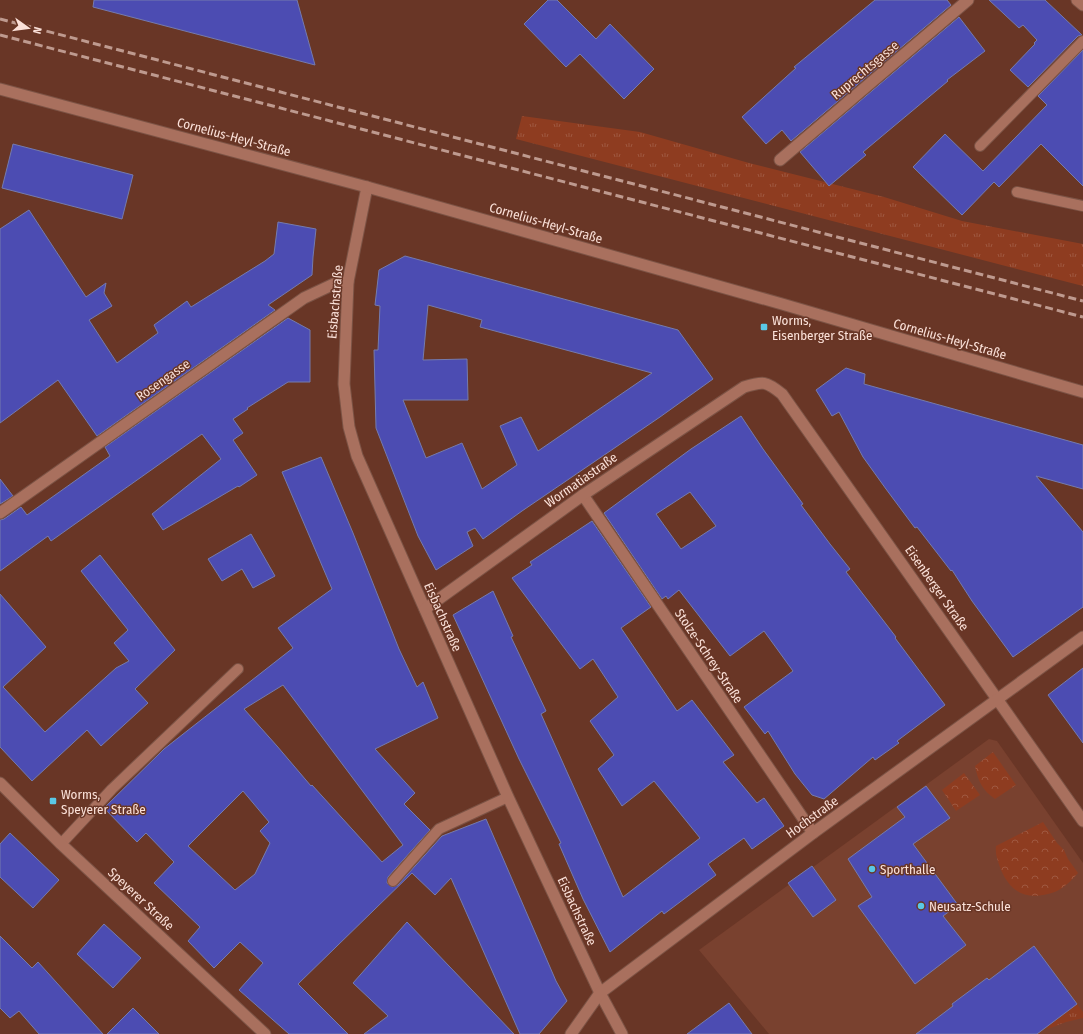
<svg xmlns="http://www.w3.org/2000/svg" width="1083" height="1034" viewBox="0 0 1083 1034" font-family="'Fira Sans Condensed',sans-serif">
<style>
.built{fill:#79412f}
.grass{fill:url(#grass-tufts)}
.park{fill:url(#park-crowns)}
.building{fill:#4c4cb2;stroke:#757bad;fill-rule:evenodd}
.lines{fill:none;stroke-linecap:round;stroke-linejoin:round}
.service-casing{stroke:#7c5345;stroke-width:12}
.minor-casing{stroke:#7c5345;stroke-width:13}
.secondary-casing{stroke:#7c5345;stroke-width:13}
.service{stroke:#a9705e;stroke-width:10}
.minor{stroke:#a9705e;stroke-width:11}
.secondary{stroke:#a9705e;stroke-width:11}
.rail{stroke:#be9a8f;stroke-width:3;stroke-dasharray:8 4;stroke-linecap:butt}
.poi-dot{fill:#5ac8e6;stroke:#693626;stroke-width:1.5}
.labels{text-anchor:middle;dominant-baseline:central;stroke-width:3;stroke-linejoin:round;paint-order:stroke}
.street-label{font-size:13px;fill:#fbe1d9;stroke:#693626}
.poi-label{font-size:13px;fill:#fbe1d9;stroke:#693626;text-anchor:start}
</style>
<defs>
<pattern id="grass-tufts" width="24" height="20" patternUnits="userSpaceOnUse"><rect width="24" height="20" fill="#8e3c20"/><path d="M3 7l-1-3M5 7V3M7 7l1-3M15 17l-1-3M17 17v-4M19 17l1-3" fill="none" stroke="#9f5840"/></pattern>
<pattern id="park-crowns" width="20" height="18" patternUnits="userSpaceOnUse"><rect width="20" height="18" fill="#8e3c20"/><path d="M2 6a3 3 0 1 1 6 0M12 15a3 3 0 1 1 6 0" fill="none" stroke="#9f5840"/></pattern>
</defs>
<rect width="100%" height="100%" fill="#693626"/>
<path class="built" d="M 989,739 L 997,741 L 1083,863 L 1083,1034 L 769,1034 L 699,950 Z"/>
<g class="grass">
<path d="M 522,116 L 640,132 L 749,163 L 884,197 L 962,221 L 1083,244 L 1083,286 L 516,139 Z"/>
<path d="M 1077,1004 L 1083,1012 L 1083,1018 L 1066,1022 L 1048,1029 L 1047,1027 Z"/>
</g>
<g class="park">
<path d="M 993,752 L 1016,785 L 995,799 C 982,790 978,781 975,766 Z"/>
<path d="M 964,773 L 980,795 L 956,811 L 942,790 Z"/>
<path d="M 1043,822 L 1057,843 L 1064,850 L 1068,859 L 1078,873 C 1073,879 1068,884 1062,888 C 1058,891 1053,893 1048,894 C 1025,900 1010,891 1001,870 C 998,861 995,855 996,846 Z"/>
</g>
<g class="building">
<path d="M 94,0 L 297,0 L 315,65 L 93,7 Z"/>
<path d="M 548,0 L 557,0 L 596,39 L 610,24 L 654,69 L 624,99 L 580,54 L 566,67 L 524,24 Z"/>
<path d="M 875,0 L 947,0 L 951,5 L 791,141 L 782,130 L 766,144 L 742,117 L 796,68 L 794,67 Z"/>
<path d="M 989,0 L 1045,0 L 1082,35 L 1078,36 L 1028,87 L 1010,70 L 1035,44 L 1034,43 L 1037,40 L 1023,25 L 1019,28 Z"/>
<path d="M 959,17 L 985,51 L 947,80 L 948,81 L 863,152 L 866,155 L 829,186 L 800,152 Z"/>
<path d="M 1083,50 L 1083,186 L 1041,144 L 999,187 L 994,182 L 962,215 L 913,167 L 945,134 L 983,171 L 1047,105 L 1038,96 Z"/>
<path d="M 13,144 L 133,175 L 122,219 L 2,188 Z"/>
<path d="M 29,210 L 86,297 L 106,283 L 104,293 L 112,306 L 89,320 L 117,363 L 158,333 L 154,325 L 187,301 L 191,307 L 265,261 L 274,254 L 278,222 L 316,229 L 313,257 L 312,275 L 268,305 L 275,310 L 97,436 L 58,380 L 0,423 L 0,229 Z"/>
<path d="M 405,256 L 678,330 L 713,379 L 660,417 L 522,511 L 483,539 L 475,528 L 467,532 L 473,546 L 436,570 L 418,536 L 376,428 L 374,350 L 378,350 L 380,306 L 375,305 L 379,270 ZM 428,305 L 482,320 L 480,327 L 652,373 L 538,451 L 521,417 L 500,426 L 517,465 L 482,489 L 462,443 L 426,458 L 403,400 L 468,400 L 467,359 L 423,360 Z"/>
<path d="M 288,318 L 310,330 L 310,382 L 288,382 L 247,408 L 248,409 L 233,419 L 243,433 L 233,440 L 257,475 L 239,487 L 238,486 L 163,530 L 152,514 L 221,459 L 202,434 L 51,541 L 48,536 L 0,571 L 0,520 L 4,519 L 21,507 L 27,515 L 110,456 L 105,447 Z"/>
<path d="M 846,368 L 865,374 L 864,384 L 1083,445 L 1083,489 L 1036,476 L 1083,532 L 1083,607 L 1013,657 L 972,601 L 952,570 L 951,571 L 917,527 L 915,528 L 886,489 L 863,457 L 839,412 L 832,416 L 816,390 Z"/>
<path d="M 741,416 L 763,449 L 803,504 L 801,505 L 830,544 L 850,569 L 846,572 L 896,637 L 895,638 L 945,705 L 897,741 L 899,743 L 875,760 L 873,757 L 824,799 L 812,795 L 795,774 L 768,731 L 765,734 L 744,707 L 793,671 L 764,631 L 730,656 L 679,590 L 668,599 L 666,596 L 662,599 L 604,513 L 691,449 ZM 690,492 L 716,526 L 681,549 L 656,514 Z"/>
<path d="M 321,457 L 353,533 L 399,649 L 417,687 L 423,682 L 438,718 L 375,749 L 415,793 L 404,804 L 430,830 L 388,877 L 387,883 L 392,887 L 398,885 L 442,836 L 486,819 L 556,981 L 567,1001 L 539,1034 L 520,1034 L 451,878 L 435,895 L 412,873 L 298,984 L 348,1034 L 289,1034 L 239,990 L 263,963 L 240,942 L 214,968 L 188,941 L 200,927 L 154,883 L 174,862 L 146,833 L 137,842 L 104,808 L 164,749 L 293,648 L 278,628 L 332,589 L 282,472 ZM 283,685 L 403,845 L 382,862 L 312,785 L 311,786 L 277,746 L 244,709 ZM 243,791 L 269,822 L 260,831 L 270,843 L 255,874 L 235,890 L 188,846 Z"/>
<path d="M 0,479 L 13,496 L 0,504 Z"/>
<path d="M 592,521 L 651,607 L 621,628 L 677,711 L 692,700 L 734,755 L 723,762 L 757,803 L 764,798 L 784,826 L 752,849 L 744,838 L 708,864 L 716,875 L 664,914 L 662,911 L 610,952 L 583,899 L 559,844 L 561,843 L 519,759 L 453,615 L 493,591 L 513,636 L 511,637 L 546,711 L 541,714 L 623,897 L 700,838 L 654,781 L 622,806 L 598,769 L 614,755 L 590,721 L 618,697 L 593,659 L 580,669 L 512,578 L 532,565 L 530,562 Z"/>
<path d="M 251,534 L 275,576 L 253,588 L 242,569 L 222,581 L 208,559 Z"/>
<path d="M 100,555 L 175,650 L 135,689 L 148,703 L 101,746 L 87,730 L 32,781 L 0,747 L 0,594 L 46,647 L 3,687 L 45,732 L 116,668 L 129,661 L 114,643 L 128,630 L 81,571 Z"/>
<path d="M 1083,668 L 1083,743 L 1048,695 Z"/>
<path d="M 926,786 L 950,818 L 913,844 L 958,905 L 943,916 L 966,945 L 915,984 L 858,906 L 872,897 L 848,859 L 905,817 L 897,807 Z"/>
<path d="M 10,833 L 59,880 L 33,908 L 0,877 L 0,844 Z"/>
<path d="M 812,866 L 836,900 L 813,917 L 788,883 Z"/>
<path d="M 407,922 L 514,1034 L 364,1034 L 388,1016 L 353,983 Z"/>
<path d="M 104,924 L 141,958 L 113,988 L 77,954 Z"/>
<path d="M 0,936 L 32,968 L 38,962 L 103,1034 L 39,1034 L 19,1011 L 10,1018 L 0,1008 Z"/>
<path d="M 1034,946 L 1077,1004 L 1037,1034 L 916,1034 L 953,1006 L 952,1004 L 987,978 L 989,980 Z"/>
<path d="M 729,1003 L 752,1034 L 687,1034 Z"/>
<path d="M 133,1008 L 159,1034 L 107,1034 Z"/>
</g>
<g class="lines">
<g class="service-casing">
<g id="service">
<path d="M 980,146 L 1083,41"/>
<path d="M 1017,192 L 1083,206"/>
<path d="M 61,844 L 112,789 L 238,669"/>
<path d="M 393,881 L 439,829 L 508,797"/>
</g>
</g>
<g class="minor-casing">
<g id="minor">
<path d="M 1077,0 L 1083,5"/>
<path d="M 780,160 L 968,0"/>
<path d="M 367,187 L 348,282 L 344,384 L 349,427 L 357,456 L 508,797 L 600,993 L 622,1034"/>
<path d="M 583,495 L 813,833"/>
<path d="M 0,513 L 304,298 L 336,283 L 348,282"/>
<path d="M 425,609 L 583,495 L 744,387 C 763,381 766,381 782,394 L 1083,821"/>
<path d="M 0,783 L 61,844 L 265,1034"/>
<path d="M 571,1034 L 600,993 L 813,833 L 1083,637"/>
</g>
</g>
<g class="secondary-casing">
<path id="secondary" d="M 0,89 L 367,187 L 782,304 L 1083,392"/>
</g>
<use href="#service" class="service"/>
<use href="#minor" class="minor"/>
<use href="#secondary" class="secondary"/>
<g class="rail">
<path d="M 0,19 L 1083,301"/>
<path d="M 0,35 L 1083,317"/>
</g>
</g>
<g class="poi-dot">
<rect x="760" y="323" width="8" height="8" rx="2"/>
<rect x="49" y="797" width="8" height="8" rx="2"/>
<circle cx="872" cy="869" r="4"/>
<circle cx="921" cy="906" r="4"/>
</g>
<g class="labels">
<g class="street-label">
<text transform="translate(865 70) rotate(-40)">Ruprechtsgasse</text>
<text transform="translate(234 137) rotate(15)">Cornelius-Heyl-Straße</text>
<text transform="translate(546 223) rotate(16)">Cornelius-Heyl-Straße</text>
<text transform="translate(335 302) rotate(-85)">Eisbachstraße</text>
<text transform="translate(950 339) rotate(16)">Cornelius-Heyl-Straße</text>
<text transform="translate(163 380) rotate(-35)">Rosengasse</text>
<text transform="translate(581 480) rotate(-35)">Wormatiastraße</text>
<text transform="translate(937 588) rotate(55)">Eisenberger Straße</text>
<text transform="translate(443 617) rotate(66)">Eisbachstraße</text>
<text transform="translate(709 656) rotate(56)">Stolze-Schrey-Straße</text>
<text transform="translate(812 817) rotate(-36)">Hochstraße</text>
<text transform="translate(141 899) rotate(43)">Speyerer Straße</text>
<text transform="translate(577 911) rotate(65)">Eisbachstraße</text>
</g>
<g class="poi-label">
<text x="772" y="320">Worms,<tspan x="772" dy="15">Eisenberger Straße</tspan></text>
<text x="61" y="794">Worms,<tspan x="61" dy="15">Speyerer Straße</tspan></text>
<text x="880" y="869">Sporthalle</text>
<text x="929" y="906">Neusatz-Schule</text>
</g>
</g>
<g transform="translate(28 28) rotate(104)" stroke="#693626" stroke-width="3" paint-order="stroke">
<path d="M0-3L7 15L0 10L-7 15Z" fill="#fbe1d9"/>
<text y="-6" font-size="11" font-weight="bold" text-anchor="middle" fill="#fbe1d9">N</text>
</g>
</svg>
